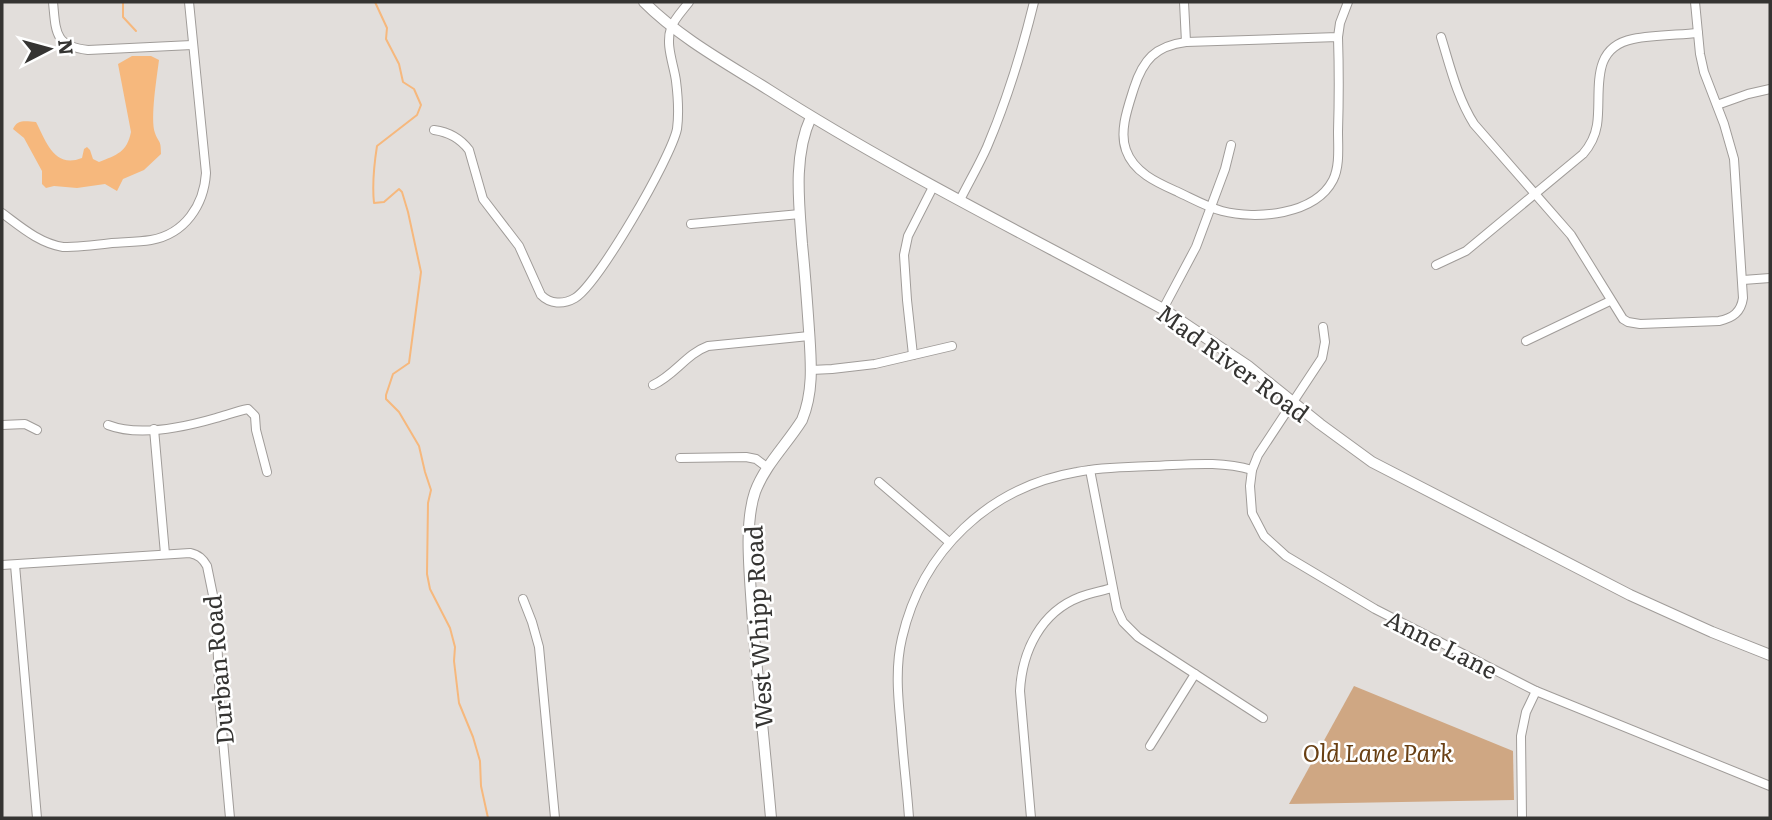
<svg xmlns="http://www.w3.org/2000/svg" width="1772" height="820" viewBox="0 0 1772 820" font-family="Literata,serif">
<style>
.green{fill:#cfa783}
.water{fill:#f6b87d}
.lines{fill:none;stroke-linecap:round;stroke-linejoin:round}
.stream{stroke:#f6b87d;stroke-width:2}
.minor-casing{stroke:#a09c99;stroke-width:10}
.tertiary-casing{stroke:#a09c99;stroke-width:12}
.minor{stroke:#fff;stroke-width:8}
.tertiary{stroke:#fff;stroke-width:10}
.labels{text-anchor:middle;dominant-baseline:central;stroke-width:5;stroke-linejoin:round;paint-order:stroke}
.street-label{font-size:24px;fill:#353432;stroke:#fff}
.park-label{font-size:24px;font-style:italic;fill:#694014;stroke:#fff}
</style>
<rect width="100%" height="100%" fill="#e2dedb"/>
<path class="green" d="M 1354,686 L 1513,751 L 1514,800 L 1289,804 Z"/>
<path class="water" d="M 132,56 L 151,56 L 159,60 C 157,76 150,119 155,133 C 159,144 161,139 161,154 L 144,170 L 123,179 L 117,191 L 105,184 L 77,188 L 54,186 L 46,188 L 42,184 L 42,171 L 24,138 L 13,129 C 17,119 26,121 36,122 C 46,141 54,169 82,158 L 84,149 L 87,147 L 90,150 L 93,159 L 99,162 C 117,155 127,152 131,132 L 118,64 Z"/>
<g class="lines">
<g class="stream">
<path d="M 123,2 L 123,17 L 136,31"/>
<path d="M 375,2 L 387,28 L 386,39 L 399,64 L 403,82 L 414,89 L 421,105 L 417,115 L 377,146 C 374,165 372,184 374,203 L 384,202 L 399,189 L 402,192 L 408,212 L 421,272 L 409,363 L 393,374 L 386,395 L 386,399 L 399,412 L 419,446 L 425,472 L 431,490 L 428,503 L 427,574 L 430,589 L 450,628 L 455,647 L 454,661 L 459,703 L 473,737 L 480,761 L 481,786 L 488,818"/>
</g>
<g class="minor-casing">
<g id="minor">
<path d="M 53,2 C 56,32 54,46 88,50 L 192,45"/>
<path d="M 1184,2 L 1186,42"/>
<path d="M 1338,37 L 1186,42 C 1155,46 1143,60 1134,88 C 1128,107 1119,131 1126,150 C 1134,173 1158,183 1178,192 C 1193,199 1207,207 1222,211 C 1256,220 1315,215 1333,180 C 1340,166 1338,147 1338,132 C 1339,100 1339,68 1338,37 L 1340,23 L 1348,2"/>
<path d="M 1441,37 C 1450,66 1457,97 1474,124 L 1571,235 L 1623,319 L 1628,322 L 1640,324 L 1719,321 C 1733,318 1741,312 1743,298 L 1734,159 L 1724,124 L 1704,72 L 1700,54 L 1695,2"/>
<path d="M 1717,105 L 1748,94 L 1770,89"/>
<path d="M 434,130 C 449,132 460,138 469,150 L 483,199 L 519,246 L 541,295 C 550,304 563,305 575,298 C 598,284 671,158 677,129 C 679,114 678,97 676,81 C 674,65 665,45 671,28 C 674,19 683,10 689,2"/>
<path d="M 960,200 C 969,182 979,165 987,147 C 1007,100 1022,51 1034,2"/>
<path d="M 2,213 C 21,227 39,243 63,247 C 79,247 96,245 112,243 C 125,242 138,242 151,240 C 185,234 204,205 206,173 L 189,2"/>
<path d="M 691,224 L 800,214"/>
<path d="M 1436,265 L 1466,251 L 1583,154 C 1590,146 1595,137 1597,125 C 1602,93 1588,48 1633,39 C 1654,35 1677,35 1698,33"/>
<path d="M 1743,280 L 1770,278"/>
<path d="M 1163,309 L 1196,247 L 1225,169 L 1231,145"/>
<path d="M 1323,327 L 1325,342 L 1322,358 L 1258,455 L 1252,470 L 1250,486 L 1252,513 L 1264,536 L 1286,556 L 1375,609 L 1536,691 L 1770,786"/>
<path d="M 1526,341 L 1610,301"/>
<path d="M 913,355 L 907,300 L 904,255 L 908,236 L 933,187"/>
<path d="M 811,370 L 832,369 L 875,364 L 952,346"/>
<path d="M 653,385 C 675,375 686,354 708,346 L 809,336"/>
<path d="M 2,425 L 25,424 L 37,430"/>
<path d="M 108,425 C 139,437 185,427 216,418 C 227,415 237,411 248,409 L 255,416 L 256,430 L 267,472"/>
<path d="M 154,429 L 165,554"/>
<path d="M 680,458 L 746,457 L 756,459 L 768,468"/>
<path d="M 1090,470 L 1117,609 L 1123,622 L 1138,637 L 1263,718"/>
<path d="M 879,482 L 949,542"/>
<path d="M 2,565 L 190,553 C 199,555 203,559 207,566 L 216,610 L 220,707 L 230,818"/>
<path d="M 15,565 L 37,818"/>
<path d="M 523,599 L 532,622 L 539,647 L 555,818"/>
<path d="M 1150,746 L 1195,674"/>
<path d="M 909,818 C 907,788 903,758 901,728 C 898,698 895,667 902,638 C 922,551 989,487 1077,472 C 1101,467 1126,467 1151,466 C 1185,465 1219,460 1252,470"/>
<path d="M 1031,818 L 1020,691 C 1022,651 1041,612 1080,597 C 1090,593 1102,591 1112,588"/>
<path d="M 1522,818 L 1521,736 L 1526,712 L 1536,691"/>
</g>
</g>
<g class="tertiary-casing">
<g id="tertiary">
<path d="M 644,2 C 680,38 726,63 769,90 C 896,171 1031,237 1163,309 L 1248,366 L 1320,424 L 1372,462 L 1630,595 L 1712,632 L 1770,655"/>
<path d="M 771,818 C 765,749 757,679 752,609 C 750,575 744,524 755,492 C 765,465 787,444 802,420 C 814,391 811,361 809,330 C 807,301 805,273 802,244 C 799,203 793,156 811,117"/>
</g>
</g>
<use href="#minor" class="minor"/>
<use href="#tertiary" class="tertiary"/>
</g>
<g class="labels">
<g class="street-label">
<text transform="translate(1234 362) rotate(36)">Mad River Road</text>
<text transform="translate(757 627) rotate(-93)">West Whipp Road</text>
<text transform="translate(1442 643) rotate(27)">Anne Lane</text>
<text transform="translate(217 670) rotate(-95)">Durban Road</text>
</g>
<g class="park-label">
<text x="1378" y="751">Old Lane Park</text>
</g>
</g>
<rect width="1772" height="820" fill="none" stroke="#353432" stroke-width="7"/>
<g transform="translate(49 49) rotate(84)" stroke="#ffffff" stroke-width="5" paint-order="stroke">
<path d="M0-5L12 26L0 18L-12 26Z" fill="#353432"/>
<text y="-10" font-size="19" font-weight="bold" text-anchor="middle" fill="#353432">N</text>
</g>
</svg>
